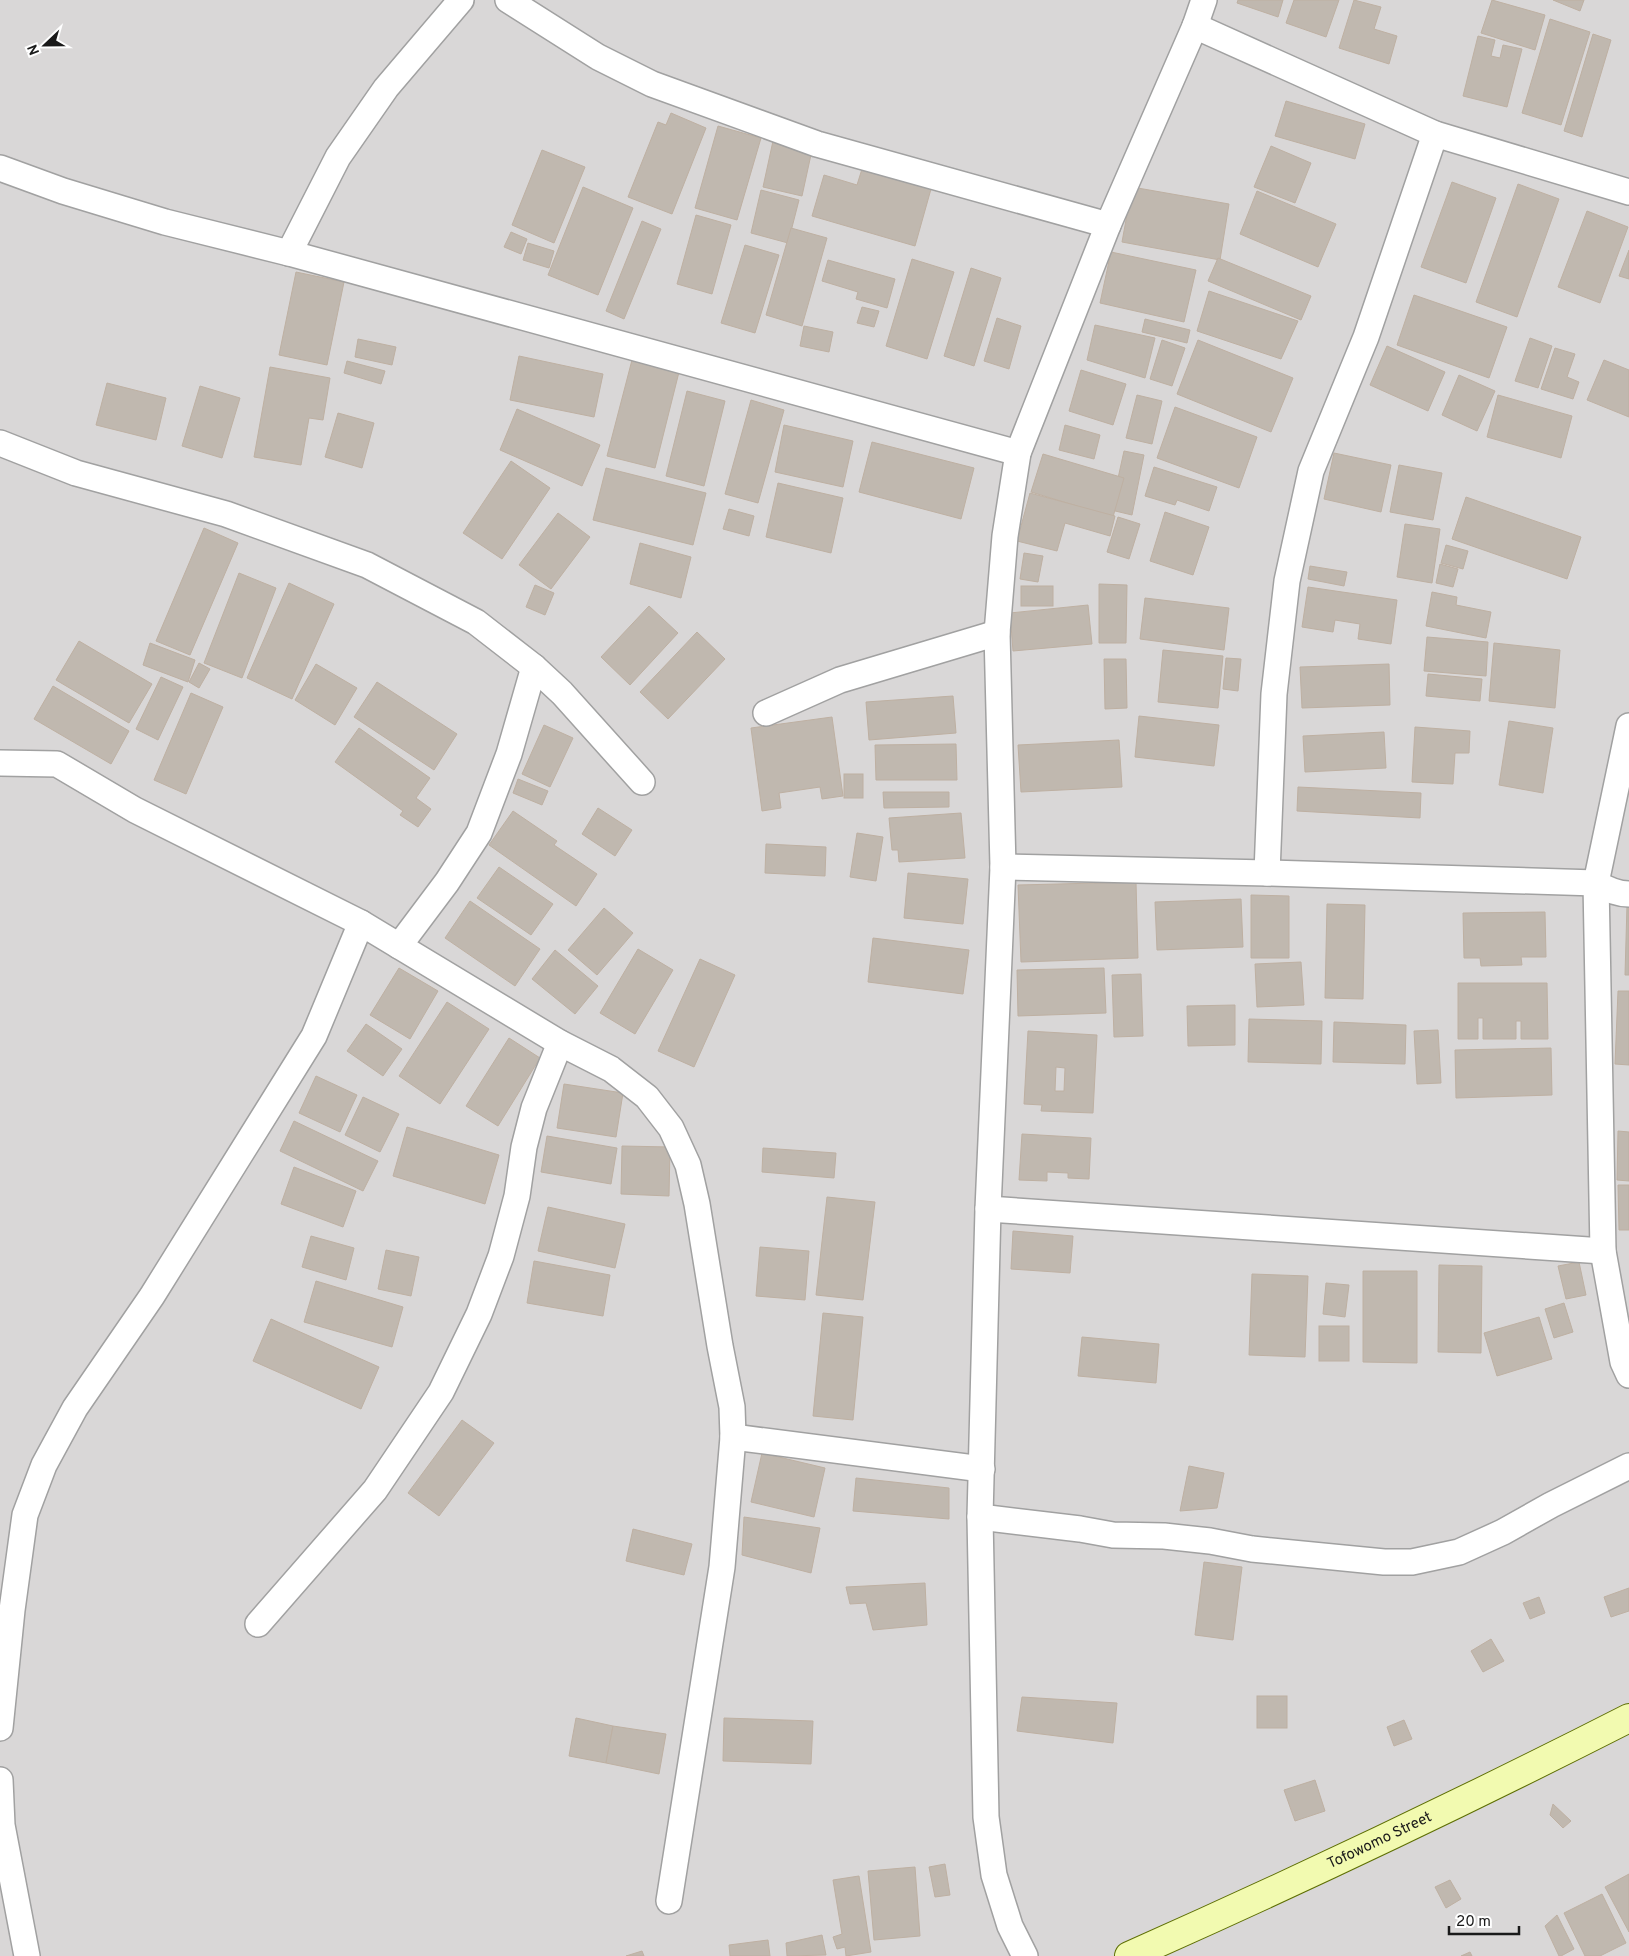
<svg xmlns="http://www.w3.org/2000/svg" width="1629" height="1956" viewBox="0 0 1629 1956" font-family="Overpass,sans-serif">
<style>
.residential{fill:#d9d7d7}
.building{fill:#c0b8af;stroke:#beb0a2;fill-rule:evenodd}
.lines{fill:none;stroke-linecap:round;stroke-linejoin:round}
.street-casing{stroke:#a1a1a1;stroke-width:28}
.secondary-casing{stroke:#5e6f04;stroke-width:30}
.street{stroke:#fff;stroke-width:25}
.secondary{stroke:#f2fab0;stroke-width:28}
.labels{text-anchor:middle;dominant-baseline:central;stroke-width:4;stroke-linejoin:round;paint-order:stroke}
.street-label{font-size:15px;fill:#1a1a1a;stroke:#fff}
</style>
<rect width="100%" height="100%" fill="#ece9df"/>
<rect class="residential" x="0" y="0" width="1629" height="1956"/>
<g class="building">
<path d="M 1238,0 L 1283,0 L 1278,17 L 1237,3 Z"/>
<path d="M 1294,0 L 1339,0 L 1326,37 L 1286,23 Z"/>
<path d="M 1354,0 L 1381,7 L 1374,29 L 1397,36 L 1389,64 L 1339,48 Z"/>
<path d="M 1492,0 L 1545,15 L 1535,50 L 1481,33 Z"/>
<path d="M 1553,0 L 1584,0 L 1580,11 Z"/>
<path d="M 1550,19 L 1590,32 L 1561,125 L 1522,113 Z"/>
<path d="M 1593,34 L 1611,40 L 1582,137 L 1564,131 Z"/>
<path d="M 1478,36 L 1495,40 L 1491,56 L 1500,58 L 1503,45 L 1522,49 L 1507,107 L 1463,96 Z"/>
<path d="M 1286,101 L 1365,124 L 1355,159 L 1275,136 Z"/>
<path d="M 671,113 L 706,128 L 672,214 L 628,197 L 658,122 L 666,125 Z"/>
<path d="M 718,126 L 761,138 L 737,220 L 695,208 Z"/>
<path d="M 773,141 L 812,150 L 802,196 L 763,187 Z"/>
<path d="M 1271,146 L 1311,163 L 1295,203 L 1254,187 Z"/>
<path d="M 542,150 L 585,167 L 554,243 L 512,225 Z"/>
<path d="M 862,169 L 931,189 L 915,246 L 812,216 L 824,175 L 857,185 Z"/>
<path d="M 1452,182 L 1496,198 L 1466,283 L 1421,267 Z"/>
<path d="M 1518,184 L 1559,199 L 1517,317 L 1476,302 Z"/>
<path d="M 583,187 L 633,208 L 598,295 L 548,275 Z"/>
<path d="M 1132,187 L 1229,204 L 1220,260 L 1122,242 Z"/>
<path d="M 761,190 L 799,200 L 788,243 L 751,233 Z"/>
<path d="M 1257,191 L 1336,224 L 1318,267 L 1240,234 Z"/>
<path d="M 1587,211 L 1628,227 L 1600,303 L 1558,287 Z"/>
<path d="M 696,215 L 731,225 L 712,294 L 677,284 Z"/>
<path d="M 642,221 L 661,229 L 624,319 L 606,311 Z"/>
<path d="M 791,228 L 827,238 L 802,326 L 766,315 Z"/>
<path d="M 511,232 L 527,239 L 521,254 L 504,247 Z"/>
<path d="M 528,243 L 554,251 L 549,268 L 523,260 Z"/>
<path d="M 745,245 L 779,255 L 755,333 L 721,323 Z"/>
<path d="M 1629,250 L 1629,279 L 1619,276 Z"/>
<path d="M 1111,252 L 1196,270 L 1184,322 L 1100,303 Z"/>
<path d="M 1218,258 L 1311,296 L 1301,320 L 1208,281 Z"/>
<path d="M 912,259 L 954,272 L 927,359 L 886,346 Z"/>
<path d="M 828,260 L 895,279 L 887,308 L 856,299 L 858,292 L 822,281 Z"/>
<path d="M 971,268 L 1001,278 L 974,366 L 944,356 Z"/>
<path d="M 296,272 L 344,282 L 327,365 L 279,355 Z"/>
<path d="M 1209,291 L 1298,321 L 1281,359 L 1197,331 Z"/>
<path d="M 1414,295 L 1507,327 L 1489,378 L 1397,345 Z"/>
<path d="M 862,307 L 879,311 L 874,327 L 857,323 Z"/>
<path d="M 997,318 L 1021,326 L 1009,369 L 984,361 Z"/>
<path d="M 1145,319 L 1190,330 L 1187,343 L 1142,332 Z"/>
<path d="M 1095,325 L 1155,338 L 1145,378 L 1087,360 Z"/>
<path d="M 804,326 L 833,332 L 829,352 L 800,346 Z"/>
<path d="M 1530,338 L 1552,346 L 1538,388 L 1515,381 Z"/>
<path d="M 358,339 L 396,347 L 392,365 L 355,357 Z"/>
<path d="M 1162,340 L 1185,348 L 1172,386 L 1150,379 Z"/>
<path d="M 1198,340 L 1293,378 L 1271,432 L 1177,394 Z"/>
<path d="M 1387,346 L 1445,372 L 1428,411 L 1370,385 Z"/>
<path d="M 1555,348 L 1575,354 L 1567,377 L 1579,382 L 1573,399 L 1541,389 Z"/>
<path d="M 519,356 L 603,374 L 594,417 L 510,400 Z"/>
<path d="M 632,360 L 679,372 L 655,468 L 607,456 Z"/>
<path d="M 1604,360 L 1629,370 L 1629,417 L 1587,400 Z"/>
<path d="M 347,361 L 385,371 L 381,384 L 344,373 Z"/>
<path d="M 270,367 L 330,378 L 323,420 L 309,418 L 301,465 L 254,457 Z"/>
<path d="M 1081,370 L 1126,384 L 1113,425 L 1069,411 Z"/>
<path d="M 1459,375 L 1495,391 L 1477,431 L 1442,415 Z"/>
<path d="M 107,383 L 166,398 L 156,440 L 96,425 Z"/>
<path d="M 200,386 L 240,398 L 222,458 L 182,446 Z"/>
<path d="M 687,391 L 725,401 L 704,486 L 666,476 Z"/>
<path d="M 1137,395 L 1162,401 L 1152,444 L 1126,438 Z"/>
<path d="M 1498,395 L 1572,416 L 1561,458 L 1487,437 Z"/>
<path d="M 751,400 L 784,410 L 758,503 L 725,494 Z"/>
<path d="M 1175,407 L 1257,437 L 1239,488 L 1157,458 Z"/>
<path d="M 517,409 L 600,445 L 582,486 L 500,450 Z"/>
<path d="M 338,413 L 374,423 L 362,468 L 325,457 Z"/>
<path d="M 784,425 L 853,441 L 843,487 L 775,472 Z"/>
<path d="M 1065,425 L 1100,435 L 1094,459 L 1059,450 Z"/>
<path d="M 872,442 L 974,468 L 961,519 L 859,492 Z"/>
<path d="M 1124,451 L 1144,455 L 1132,515 L 1111,510 Z"/>
<path d="M 1334,453 L 1391,465 L 1381,512 L 1324,499 Z"/>
<path d="M 1043,454 L 1124,478 L 1113,517 L 1031,492 Z"/>
<path d="M 511,461 L 550,488 L 502,559 L 463,533 Z"/>
<path d="M 1399,465 L 1442,473 L 1433,520 L 1390,512 Z"/>
<path d="M 1154,467 L 1217,487 L 1209,511 L 1177,500 L 1175,505 L 1145,496 Z"/>
<path d="M 606,468 L 706,493 L 693,545 L 593,520 Z"/>
<path d="M 778,483 L 843,498 L 831,553 L 766,537 Z"/>
<path d="M 1030,493 L 1115,516 L 1110,536 L 1065,523 L 1057,551 L 1017,541 Z"/>
<path d="M 1466,497 L 1581,537 L 1567,579 L 1452,539 Z"/>
<path d="M 729,509 L 754,516 L 749,536 L 723,529 Z"/>
<path d="M 1165,512 L 1209,527 L 1193,575 L 1150,561 Z"/>
<path d="M 558,513 L 590,537 L 551,589 L 519,565 Z"/>
<path d="M 1118,517 L 1140,524 L 1129,559 L 1107,552 Z"/>
<path d="M 1405,524 L 1440,529 L 1432,583 L 1397,577 Z"/>
<path d="M 204,528 L 238,543 L 190,655 L 156,641 Z"/>
<path d="M 640,543 L 691,557 L 681,598 L 630,584 Z"/>
<path d="M 1446,545 L 1468,551 L 1463,569 L 1441,563 Z"/>
<path d="M 1024,553 L 1043,556 L 1038,582 L 1020,579 Z"/>
<path d="M 1440,564 L 1458,569 L 1453,587 L 1436,583 Z"/>
<path d="M 1310,566 L 1347,572 L 1344,586 L 1308,579 Z"/>
<path d="M 239,573 L 276,588 L 242,678 L 204,663 Z"/>
<path d="M 289,583 L 334,604 L 292,699 L 247,678 Z"/>
<path d="M 1099,584 L 1127,585 L 1126,643 L 1099,643 Z"/>
<path d="M 535,585 L 554,593 L 545,615 L 526,607 Z"/>
<rect x="1021" y="586" width="32" height="20"/>
<path d="M 1308,587 L 1397,600 L 1391,644 L 1358,639 L 1360,624 L 1335,620 L 1333,632 L 1302,627 Z"/>
<path d="M 1432,592 L 1457,597 L 1456,605 L 1491,612 L 1486,638 L 1426,626 Z"/>
<path d="M 1145,598 L 1229,608 L 1224,650 L 1140,639 Z"/>
<path d="M 1088,605 L 1092,644 L 1013,651 L 1010,613 Z"/>
<path d="M 649,606 L 678,633 L 630,685 L 601,657 Z"/>
<path d="M 697,632 L 725,659 L 668,719 L 640,692 Z"/>
<path d="M 1427,637 L 1488,642 L 1486,676 L 1424,671 Z"/>
<path d="M 79,641 L 152,684 L 129,723 L 56,680 Z"/>
<path d="M 150,643 L 195,660 L 188,682 L 143,665 Z"/>
<path d="M 1494,643 L 1560,650 L 1555,708 L 1489,701 Z"/>
<path d="M 1163,650 L 1223,656 L 1218,708 L 1158,702 Z"/>
<path d="M 1226,658 L 1241,659 L 1238,691 L 1223,689 Z"/>
<path d="M 1104,659 L 1126,659 L 1127,708 L 1105,709 Z"/>
<path d="M 199,663 L 210,669 L 199,688 L 189,682 Z"/>
<path d="M 316,664 L 357,688 L 335,725 L 295,700 Z"/>
<path d="M 1389,664 L 1390,705 L 1302,708 L 1300,667 Z"/>
<path d="M 1428,674 L 1482,679 L 1480,701 L 1426,696 Z"/>
<path d="M 161,677 L 183,687 L 158,740 L 136,729 Z"/>
<path d="M 377,682 L 457,734 L 434,770 L 354,717 Z"/>
<path d="M 53,686 L 129,731 L 111,764 L 34,719 Z"/>
<path d="M 191,693 L 223,707 L 186,794 L 154,780 Z"/>
<path d="M 953,696 L 956,733 L 869,740 L 866,702 Z"/>
<path d="M 1139,716 L 1219,725 L 1214,766 L 1135,757 Z"/>
<path d="M 832,717 L 843,796 L 822,799 L 820,787 L 779,793 L 781,808 L 762,811 L 751,728 Z"/>
<path d="M 1509,721 L 1553,728 L 1543,793 L 1499,785 Z"/>
<path d="M 544,725 L 573,738 L 550,787 L 522,774 Z"/>
<path d="M 1415,727 L 1470,731 L 1469,753 L 1455,753 L 1453,784 L 1412,782 Z"/>
<path d="M 359,728 L 430,778 L 416,798 L 431,809 L 418,827 L 400,815 L 403,811 L 335,762 Z"/>
<path d="M 1384,732 L 1386,768 L 1305,772 L 1303,736 Z"/>
<path d="M 1119,740 L 1122,787 L 1021,792 L 1018,745 Z"/>
<path d="M 956,744 L 957,780 L 876,780 L 875,745 Z"/>
<rect x="844" y="774" width="19" height="24"/>
<path d="M 518,779 L 548,791 L 542,805 L 513,793 Z"/>
<path d="M 1298,787 L 1421,793 L 1420,818 L 1297,811 Z"/>
<path d="M 883,792 L 949,792 L 949,807 L 884,808 Z"/>
<path d="M 598,808 L 632,830 L 615,856 L 582,834 Z"/>
<path d="M 513,811 L 557,841 L 554,845 L 597,874 L 576,906 L 489,845 Z"/>
<path d="M 961,813 L 965,858 L 899,862 L 898,850 L 892,850 L 889,818 Z"/>
<path d="M 857,833 L 883,837 L 876,881 L 850,877 Z"/>
<path d="M 766,844 L 826,847 L 825,876 L 765,873 Z"/>
<path d="M 499,867 L 553,904 L 531,935 L 477,898 Z"/>
<path d="M 908,873 L 968,879 L 963,924 L 904,918 Z"/>
<path d="M 1136,882 L 1138,958 L 1021,962 L 1018,885 Z"/>
<path d="M 1251,895 L 1289,896 L 1289,958 L 1251,958 Z"/>
<path d="M 1241,899 L 1243,947 L 1157,950 L 1155,902 Z"/>
<path d="M 470,901 L 540,949 L 515,986 L 445,938 Z"/>
<path d="M 1327,904 L 1365,905 L 1363,999 L 1325,998 Z"/>
<path d="M 1627,905 L 1629,905 L 1629,975 L 1625,975 Z"/>
<path d="M 604,908 L 633,933 L 597,975 L 568,950 Z"/>
<path d="M 1545,912 L 1546,957 L 1521,957 L 1522,965 L 1481,966 L 1480,958 L 1464,958 L 1463,913 Z"/>
<path d="M 873,938 L 969,950 L 963,994 L 868,982 Z"/>
<path d="M 638,949 L 673,970 L 635,1034 L 600,1013 Z"/>
<path d="M 555,950 L 598,986 L 575,1014 L 532,979 Z"/>
<path d="M 700,959 L 735,975 L 694,1067 L 658,1051 Z"/>
<path d="M 1301,962 L 1304,1005 L 1257,1007 L 1255,964 Z"/>
<path d="M 399,968 L 438,991 L 410,1039 L 370,1015 Z"/>
<path d="M 1104,968 L 1106,1013 L 1018,1016 L 1017,970 Z"/>
<path d="M 1141,974 L 1143,1036 L 1114,1037 L 1112,975 Z"/>
<path d="M 1458,983 L 1547,983 L 1548,1039 L 1521,1039 L 1521,1021 L 1516,1021 L 1516,1039 L 1483,1039 L 1483,1018 L 1478,1018 L 1478,1039 L 1458,1039 Z"/>
<path d="M 1618,991 L 1629,991 L 1629,1065 L 1615,1064 Z"/>
<path d="M 447,1002 L 489,1029 L 440,1104 L 399,1076 Z"/>
<path d="M 1235,1005 L 1235,1045 L 1188,1046 L 1187,1006 Z"/>
<path d="M 1249,1019 L 1322,1021 L 1321,1064 L 1248,1062 Z"/>
<path d="M 1334,1022 L 1406,1025 L 1405,1064 L 1333,1062 Z"/>
<path d="M 366,1024 L 402,1049 L 383,1076 L 347,1051 Z"/>
<path d="M 1438,1030 L 1441,1083 L 1417,1084 L 1414,1031 Z"/>
<path d="M 1028,1031 L 1097,1035 L 1093,1113 L 1041,1111 L 1042,1105 L 1024,1104 ZM 1056,1067 L 1065,1068 L 1064,1091 L 1055,1091 Z"/>
<path d="M 509,1038 L 540,1058 L 498,1126 L 466,1106 Z"/>
<path d="M 1551,1048 L 1552,1095 L 1456,1098 L 1455,1050 Z"/>
<path d="M 316,1076 L 357,1095 L 340,1132 L 299,1113 Z"/>
<path d="M 564,1084 L 623,1093 L 616,1137 L 557,1128 Z"/>
<path d="M 363,1097 L 399,1114 L 380,1152 L 345,1135 Z"/>
<path d="M 294,1121 L 378,1161 L 363,1191 L 280,1151 Z"/>
<path d="M 407,1127 L 499,1155 L 485,1204 L 393,1176 Z"/>
<path d="M 1618,1131 L 1629,1132 L 1629,1181 L 1617,1180 Z"/>
<path d="M 1022,1134 L 1091,1138 L 1089,1179 L 1068,1178 L 1068,1173 L 1047,1172 L 1047,1181 L 1019,1180 Z"/>
<path d="M 547,1136 L 617,1148 L 611,1184 L 541,1172 Z"/>
<path d="M 622,1146 L 670,1147 L 669,1196 L 621,1194 Z"/>
<path d="M 763,1148 L 836,1153 L 834,1178 L 762,1172 Z"/>
<path d="M 294,1167 L 356,1191 L 343,1227 L 281,1204 Z"/>
<path d="M 1618,1185 L 1629,1185 L 1629,1230 L 1619,1230 Z"/>
<path d="M 827,1197 L 875,1202 L 863,1300 L 816,1295 Z"/>
<path d="M 548,1207 L 625,1224 L 615,1268 L 538,1251 Z"/>
<path d="M 1013,1231 L 1073,1236 L 1070,1273 L 1011,1269 Z"/>
<path d="M 311,1236 L 354,1248 L 346,1280 L 302,1267 Z"/>
<path d="M 760,1247 L 809,1251 L 805,1300 L 756,1296 Z"/>
<path d="M 386,1250 L 419,1257 L 411,1296 L 378,1289 Z"/>
<path d="M 534,1261 L 610,1275 L 603,1316 L 527,1303 Z"/>
<path d="M 1579,1262 L 1586,1295 L 1566,1299 L 1558,1266 Z"/>
<path d="M 1439,1265 L 1482,1266 L 1481,1353 L 1438,1352 Z"/>
<path d="M 1363,1271 L 1417,1271 L 1417,1363 L 1363,1362 Z"/>
<path d="M 1252,1274 L 1308,1276 L 1305,1357 L 1249,1355 Z"/>
<path d="M 316,1281 L 403,1307 L 392,1347 L 304,1322 Z"/>
<path d="M 1326,1283 L 1349,1285 L 1345,1317 L 1323,1314 Z"/>
<path d="M 1564,1303 L 1573,1332 L 1554,1338 L 1545,1309 Z"/>
<path d="M 823,1313 L 863,1317 L 853,1420 L 813,1416 Z"/>
<path d="M 1539,1317 L 1552,1359 L 1497,1376 L 1484,1333 Z"/>
<path d="M 271,1319 L 379,1367 L 361,1409 L 253,1361 Z"/>
<rect x="1319" y="1326" width="30" height="35"/>
<path d="M 1082,1337 L 1159,1344 L 1156,1383 L 1078,1376 Z"/>
<path d="M 462,1420 L 494,1443 L 439,1516 L 408,1493 Z"/>
<path d="M 762,1453 L 825,1468 L 814,1517 L 751,1502 Z"/>
<path d="M 1189,1466 L 1224,1473 L 1217,1508 L 1180,1511 Z"/>
<path d="M 856,1478 L 949,1488 L 949,1519 L 853,1511 Z"/>
<path d="M 744,1517 L 820,1528 L 811,1573 L 742,1555 Z"/>
<path d="M 633,1529 L 692,1544 L 684,1575 L 626,1561 Z"/>
<path d="M 1204,1562 L 1242,1567 L 1233,1640 L 1195,1635 Z"/>
<path d="M 925,1583 L 927,1625 L 873,1630 L 866,1603 L 850,1604 L 846,1587 Z"/>
<path d="M 1629,1588 L 1629,1611 L 1611,1617 L 1604,1597 Z"/>
<path d="M 1539,1597 L 1545,1613 L 1530,1619 L 1523,1603 Z"/>
<path d="M 1491,1639 L 1504,1661 L 1483,1672 L 1471,1651 Z"/>
<rect x="1257" y="1696" width="30" height="32"/>
<path d="M 1022,1697 L 1117,1703 L 1113,1743 L 1017,1731 Z"/>
<path d="M 576,1718 L 613,1726 L 606,1763 L 569,1756 Z"/>
<path d="M 724,1718 L 813,1721 L 811,1764 L 723,1761 Z"/>
<path d="M 1404,1720 L 1412,1739 L 1394,1746 L 1387,1727 Z"/>
<path d="M 613,1726 L 666,1734 L 659,1774 L 606,1763 Z"/>
<path d="M 1315,1780 L 1325,1811 L 1295,1821 L 1284,1790 Z"/>
<path d="M 1553,1804 L 1571,1821 L 1563,1828 L 1550,1815 Z"/>
<path d="M 945,1864 L 950,1895 L 935,1897 L 929,1867 Z"/>
<path d="M 915,1867 L 920,1936 L 874,1940 L 868,1871 Z"/>
<path d="M 1629,1874 L 1629,1932 L 1605,1887 Z"/>
<path d="M 859,1876 L 871,1952 L 846,1956 L 845,1947 L 837,1949 L 833,1937 L 842,1934 L 833,1880 Z"/>
<path d="M 1450,1880 L 1461,1899 L 1446,1908 L 1435,1887 Z"/>
<path d="M 1602,1894 L 1626,1943 L 1600,1956 L 1585,1956 L 1564,1913 Z"/>
<path d="M 1557,1915 L 1574,1949 L 1561,1956 L 1559,1956 L 1545,1926 Z"/>
<path d="M 822,1935 L 826,1955 L 787,1956 L 786,1943 Z"/>
<path d="M 768,1940 L 770,1956 L 730,1956 L 729,1945 Z"/>
<path d="M 642,1951 L 644,1956 L 626,1956 Z"/>
<path d="M 1470,1952 L 1472,1956 L 1461,1956 Z"/>
</g>
<g class="lines">
<g class="street-casing">
<g id="street">
<path d="M 508,0 L 598,57 L 652,84 L 817,144 L 1108,225"/>
<path d="M 1195,26 L 1435,134 L 1629,192"/>
<path d="M 0,168 L 63,191 L 165,222 L 289,253 L 1018,453"/>
<path d="M 289,253 L 338,157 L 386,88 L 461,0"/>
<path d="M 0,443 L 76,473 L 226,514 L 367,565 L 476,622 L 534,667 L 562,693 L 642,782"/>
<path d="M 766,713 L 840,680 L 997,633"/>
<path d="M 1629,726 L 1596,883 L 1603,1251 L 1623,1362 L 1629,1375"/>
<path d="M 0,763 L 57,764 L 135,810 L 361,923 L 560,1043 L 611,1069 L 647,1097 L 671,1128 L 688,1165 L 697,1204 L 720,1346 L 732,1407 L 733,1437 L 722,1567 L 669,1901"/>
<path d="M 1003,867 L 1267,873 L 1596,883 C 1606,889 1617,894 1629,894"/>
<path d="M 1267,873 L 1274,694 L 1287,581 L 1311,471 L 1366,337 L 1435,134"/>
<path d="M 399,946 L 447,882 L 479,833 L 509,754 L 534,667"/>
<path d="M 988,1209 L 1603,1251"/>
<path d="M 733,1437 L 982,1469"/>
<path d="M 980,1517 L 1080,1529 L 1113,1535 L 1164,1536 L 1210,1541 L 1252,1549 L 1384,1562 L 1412,1562 L 1459,1552 L 1503,1532 L 1551,1505 L 1629,1466"/>
<path d="M 258,1624 L 375,1490 L 441,1392 L 479,1314 L 501,1256 L 517,1196 L 524,1147 L 534,1108 L 560,1043"/>
<path d="M 0,1728 L 12,1610 L 25,1515 L 44,1465 L 75,1408 L 152,1296 L 314,1036 L 361,923"/>
<path d="M 0,1780 L 2,1825 L 27,1956"/>
<path d="M 1025,1956 L 1010,1926 L 994,1875 L 986,1817 L 980,1517 L 988,1209 L 1003,867 L 997,633 L 1005,536 L 1018,453 L 1108,225 L 1195,26 L 1204,0"/>
</g>
</g>
<g class="secondary-casing">
<g id="secondary">
<path id="s1" d="M 1129,1956 C 1298,1881 1464,1802 1629,1718"/>
</g>
</g>
<use href="#street" class="street"/>
<use href="#secondary" class="secondary"/>
</g>
<g class="labels">
<g class="street-label">
<text stroke="none"><textPath href="#s1" startOffset="276">Tofowomo Street</textPath></text>
</g>
</g>
<g transform="translate(45 45) rotate(248)" stroke="#ffffff" stroke-width="4" paint-order="stroke">
<path d="M0-4L9 19L0 12L-9 19Z" fill="#1a1a1a"/>
<text y="-8" font-size="14" font-weight="bold" text-anchor="middle" fill="#1a1a1a">N</text>
</g>
<path d="M1449 1926v8h70v-8" fill="none" stroke="#1a1a1a" stroke-width="2.5"/>
<text x="1456" y="1926" font-size="15" fill="#1a1a1a" stroke="#ffffff" stroke-width="4" paint-order="stroke">20 m</text>
</svg>
